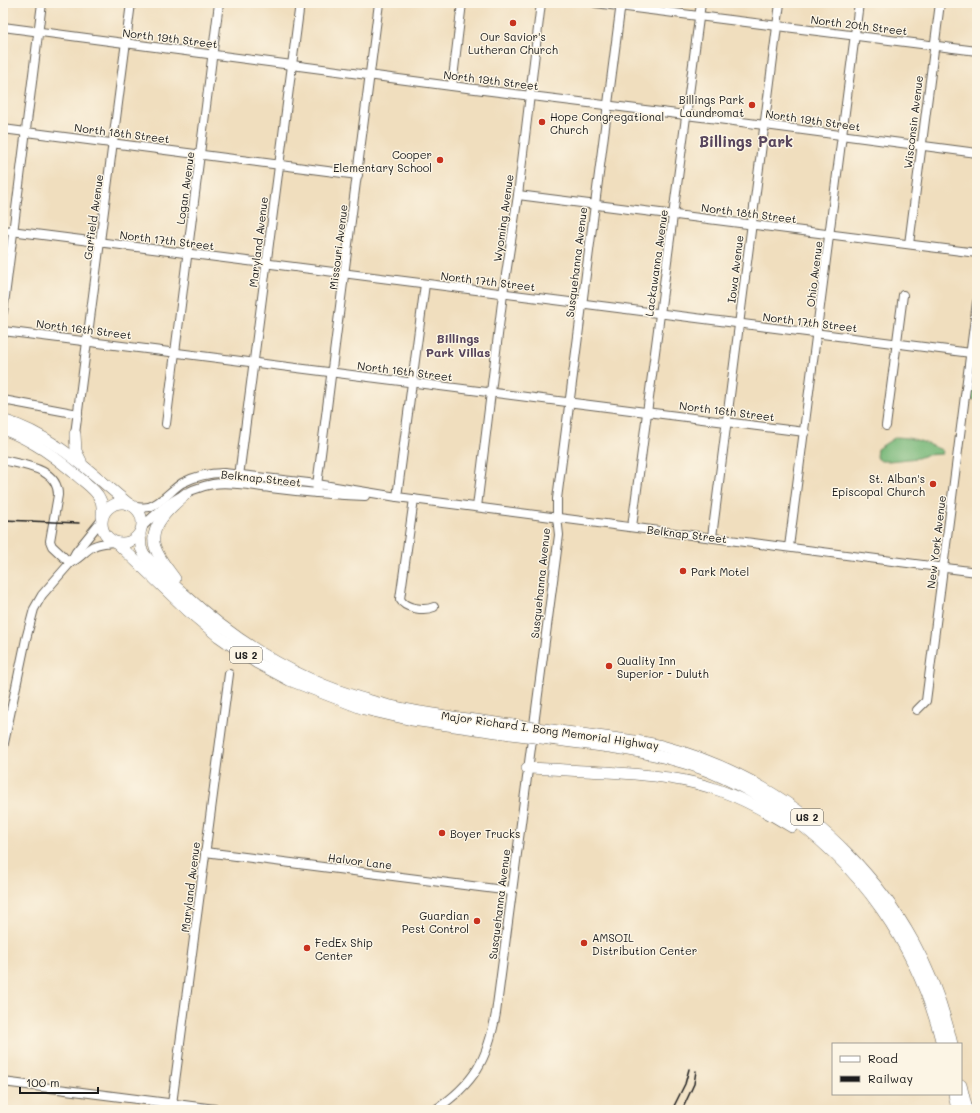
<svg xmlns="http://www.w3.org/2000/svg" width="980" height="1113" viewBox="0 0 980 1113" font-family="Mali,sans-serif">
<style>
.green{fill:#95d78e;stroke:#587a55}
.forest{fill:#78b879;stroke:#4a6a4a}
.lines{fill:none;stroke-linecap:round;stroke-linejoin:round}
.minor-casing{stroke:#666055;stroke-width:10}
.highway-casing{stroke:#666055;stroke-width:12}
.minor{stroke:#fff;stroke-width:8}
.highway{stroke:#fff;stroke-width:11}
.rail{stroke:#1c1c1c;stroke-width:1.5}
.highway-bridge-casing{stroke:#666055;stroke-width:12;stroke-linecap:butt}
.highway-bridge{stroke:#fff;stroke-width:11}
.poi-dot{fill:#c8321e;stroke:#fcf5e5;stroke-width:1.5}
.labels{text-anchor:middle;dominant-baseline:central;stroke-width:3;stroke-linejoin:round;paint-order:stroke}
.shield{fill:#fcf5e5;stroke:#5f5d58;stroke-width:1}
.shield-label{font-size:10px;font-weight:bold;fill:#1c1c1c}
.street-label{font-size:11px;fill:#1c1c1c;stroke:#fcf5e5}
.poi-label{font-size:11px;fill:#1c1c1c;stroke:#fcf5e5;text-anchor:start}
.neighbourhood-label{font-size:12px;font-weight:bold;fill:#57455c;stroke:#fcf5e5}
.district-label{font-size:15px;font-weight:bold;fill:#57455c;stroke:#fcf5e5}
</style>
<rect width="100%" height="100%" fill="#fcf5e5"/>
<filter id="ink" filterUnits="userSpaceOnUse"><feTurbulence type="fractalNoise" baseFrequency=".025" numOctaves="2"/><feDisplacementMap in="SourceGraphic" scale="8" xChannelSelector="R" yChannelSelector="G"/><feConvolveMatrix kernelMatrix="1 2 1 2 8 2 1 2 1" color-interpolation-filters="sRGB"/></filter>
<filter id="wash" filterUnits="userSpaceOnUse"><feTurbulence type="fractalNoise" baseFrequency=".012" numOctaves="4" result="noise"/><feDisplacementMap in="SourceGraphic" scale="16" xChannelSelector="R" yChannelSelector="G"/><feGaussianBlur stdDeviation="0.9" result="paint"/><feColorMatrix in="noise" values="0 0 0 0 0 0 0 0 0 0 0 0 0 0 0 0 0 1.4 0 .05"/><feComposite in="paint" operator="in"/></filter>
<g filter="url(#wash)">
<rect width="100%" height="100%" fill="#f0debe"/>
<path class="green" d="M 977,335 L 977,400 L 969,399 Z"/>
<path class="forest" d="M 896,437 C 917,438 923,442 942,450 L 943,453 L 942,454 L 926,455 L 918,458 L 889,461 L 881,461 L 876,457 L 877,449 Z"/>
</g>
<g filter="url(#ink)">
<g class="lines">
<g class="minor-casing">
<g id="minor">
<path d="M 595,3 L 977,51"/>
<path d="M 3,27 L 459,87 L 726,120 L 977,153"/>
<path d="M 452,86 L 462,3"/>
<path d="M 3,129 L 358,175"/>
<path d="M 518,195 L 977,253"/>
<path d="M 3,230 L 971,353"/>
<path d="M 909,244 L 940,3"/>
<path d="M 3,312 L 42,3"/>
<path d="M 3,331 L 805,432"/>
<path d="M 3,400 L 78,414"/>
<path d="M 166,424 L 219,3"/>
<path d="M 886,426 L 903,295"/>
<path d="M 75,434 L 131,3"/>
<path d="M 3,460 C 23,465 58,468 58,495 L 50,541 L 52,546 L 70,563"/>
<path d="M 238,484 L 300,3"/>
<path d="M 316,493 L 379,3"/>
<path d="M 397,497 L 425,284"/>
<path d="M 414,499 L 400,599 C 405,609 425,611 434,607"/>
<path d="M 133,507 C 138,507 144,508 149,507 C 162,503 171,490 182,483 C 195,476 210,473 224,473 L 317,484 L 397,497 L 977,572"/>
<path d="M 477,507 L 503,294 L 518,195 L 541,3"/>
<path d="M 632,527 L 701,3"/>
<path d="M 141,528 C 161,508 184,489 213,484 C 231,481 252,486 270,488 C 302,492 333,495 365,496"/>
<path d="M 712,537 L 780,3"/>
<path d="M 789,547 L 859,3"/>
<path d="M 70,563 C 80,559 85,550 94,546 C 100,543 107,543 114,542"/>
<path d="M 917,710 L 926,701 L 977,302"/>
<path d="M 3,748 L 26,639 L 34,609 L 42,595 L 70,563 L 76,552 L 101,521"/>
<path d="M 205,852 L 511,891"/>
<path d="M 3,1082 L 223,1110"/>
<path d="M 172,1104 L 229,674"/>
<path d="M 435,1110 C 474,1084 488,1059 496,1013 L 559,535 L 557,517 L 557,499 L 621,3"/>
</g>
</g>
<g class="highway-casing">
<g id="highway">
<path d="M 3,420 C 54,435 90,472 130,505"/>
<path d="M 3,429 C 33,440 57,458 81,479 C 87,484 97,491 100,499 C 103,504 102,511 102,517"/>
<path d="M 75,434 L 76,451 L 81,461"/>
<circle cx="122" cy="523" r="20"/>
<path d="M 140,533 L 141,548 L 144,554 C 156,568 169,581 183,593 C 238,644 302,683 375,702 C 420,714 467,719 513,725"/>
<path d="M 117,543 L 187,610 L 218,636 L 257,663 L 289,680 L 364,709 L 412,720 L 511,734"/>
<path d="M 175,579 C 168,569 159,559 155,547 C 148,526 172,506 186,494"/>
<path d="M 551,730 C 574,733 597,736 620,739 C 634,741 648,742 662,746 C 806,784 919,898 952,1044"/>
<path d="M 549,739 C 593,745 638,749 681,762 C 714,771 746,788 776,807 C 861,863 918,946 942,1044"/>
<path d="M 527,768 C 554,769 580,771 607,772 C 646,775 684,777 721,791 C 746,800 769,813 792,827"/>
<path d="M 961,1085 L 967,1110"/>
<path d="M 954,1094 L 957,1110"/>
</g>
</g>
<use href="#minor" class="minor"/>
<use href="#highway" class="highway"/>
<g class="rail">
<path d="M 3,520 L 79,523"/>
<path d="M 672,1110 L 685,1084 L 689,1069"/>
<path d="M 682,1110 L 694,1084 L 696,1071"/>
</g>
<g class="highway-bridge-casing">
<g id="highway-bridge">
<path d="M 513,725 L 551,730"/>
<path d="M 511,734 L 549,739"/>
</g>
</g>
<use href="#highway-bridge" class="highway-bridge"/>
</g>
</g>
<g class="poi-dot">
<circle cx="513" cy="23" r="4"/>
<circle cx="752" cy="105" r="4"/>
<circle cx="542" cy="122" r="4"/>
<circle cx="440" cy="160" r="4"/>
<circle cx="933" cy="484" r="4"/>
<circle cx="683" cy="571" r="4"/>
<circle cx="609" cy="666" r="4"/>
<circle cx="442" cy="833" r="4"/>
<circle cx="477" cy="921" r="4"/>
<circle cx="584" cy="943" r="4"/>
<circle cx="307" cy="948" r="4"/>
</g>
<g class="labels">
<g class="shield">
<rect x="230" y="647" width="32" height="16" rx="3"/>
<rect x="791" y="809" width="32" height="16" rx="3"/>
</g>
<g class="shield-label">
<text x="246" y="655">US 2</text>
<text x="807" y="817">US 2</text>
</g>
<g class="street-label">
<text transform="translate(859 25) rotate(7)">North 20th Street</text>
<text transform="translate(170 38) rotate(7)">North 19th Street</text>
<text transform="translate(491 80) rotate(7)">North 19th Street</text>
<text transform="translate(813 120) rotate(8)">North 19th Street</text>
<text transform="translate(913 122) rotate(-83)">Wisconsin Avenue</text>
<text transform="translate(122 133) rotate(7)">North 18th Street</text>
<text transform="translate(185 188) rotate(-82)">Logan Avenue</text>
<text transform="translate(749 213) rotate(7)">North 18th Street</text>
<text transform="translate(93 217) rotate(-82)">Garfield Avenue</text>
<text transform="translate(503 218) rotate(-82)">Wyoming Avenue</text>
<text transform="translate(167 240) rotate(7)">North 17th Street</text>
<text transform="translate(258 242) rotate(-83)">Maryland Avenue</text>
<text transform="translate(338 247) rotate(-83)">Missouri Avenue</text>
<text transform="translate(576 262) rotate(-83)">Susquehanna Avenue</text>
<text transform="translate(656 263) rotate(-82)">Lackawanna Avenue</text>
<text transform="translate(735 269) rotate(-83)">Iowa Avenue</text>
<text transform="translate(814 274) rotate(-83)">Ohio Avenue</text>
<text transform="translate(488 281) rotate(7)">North 17th Street</text>
<text transform="translate(810 322) rotate(7)">North 17th Street</text>
<text transform="translate(84 329) rotate(7)">North 16th Street</text>
<text transform="translate(405 371) rotate(7)">North 16th Street</text>
<text transform="translate(727 411) rotate(7)">North 16th Street</text>
<text transform="translate(261 478) rotate(6)">Belknap Street</text>
<text transform="translate(687 534) rotate(7)">Belknap Street</text>
<text transform="translate(936 542) rotate(-83)">New York Avenue</text>
<text transform="translate(540 583) rotate(-84)">Susquehanna Avenue</text>
<text transform="translate(550 730) rotate(8)">Major Richard I. Bong Memorial Highway</text>
<text transform="translate(360 861) rotate(7)">Halvor Lane</text>
<text transform="translate(190 887) rotate(-83)">Maryland Avenue</text>
<text transform="translate(499 904) rotate(-83)">Susquehanna Avenue</text>
</g>
<g class="poi-label">
<text x="513" y="36" text-anchor="middle">Our Savior's<tspan x="513" dy="13">Lutheran Church</tspan></text>
<text x="744" y="99" text-anchor="end">Billings Park<tspan x="744" dy="13">Laundromat</tspan></text>
<text x="550" y="116">Hope Congregational<tspan x="550" dy="13">Church</tspan></text>
<text x="432" y="154" text-anchor="end">Cooper<tspan x="432" dy="13">Elementary School</tspan></text>
<text x="925" y="478" text-anchor="end">St. Alban's<tspan x="925" dy="13">Episcopal Church</tspan></text>
<text x="691" y="571">Park Motel</text>
<text x="617" y="660">Quality Inn<tspan x="617" dy="13">Superior - Duluth</tspan></text>
<text x="450" y="833">Boyer Trucks</text>
<text x="469" y="915" text-anchor="end">Guardian<tspan x="469" dy="13">Pest Control</tspan></text>
<text x="592" y="937">AMSOIL<tspan x="592" dy="13">Distribution Center</tspan></text>
<text x="315" y="942">FedEx Ship<tspan x="315" dy="13">Center</tspan></text>
</g>
<g class="neighbourhood-label">
<text x="458" y="338">Billings<tspan x="458" dy="14">Park Villas</tspan></text>
</g>
<g class="district-label">
<text x="746" y="141">Billings Park</text>
</g>
</g>
<rect width="980" height="1113" fill="none" stroke="#fcf5e5" stroke-width="16"/>
<rect x="832" y="1043" width="130" height="52" fill="#fcf5e5" stroke="#a29e95"/>
<rect x="840" y="1056" width="20" height="6" fill="#ffffff" stroke="#a29e95"/>
<text x="868" y="1063" font-size="12" fill="#1c1c1c">Road</text>
<rect x="840" y="1076" width="20" height="6" fill="#1c1c1c" stroke="#a29e95"/>
<text x="868" y="1083" font-size="12" fill="#1c1c1c">Railway</text>
<path d="M20 1087v6h78v-6" fill="none" stroke="#1c1c1c" stroke-width="2"/>
<text x="26" y="1087" font-size="12" fill="#1c1c1c" stroke="#fcf5e5" stroke-width="3" paint-order="stroke">100 m</text>
</svg>
